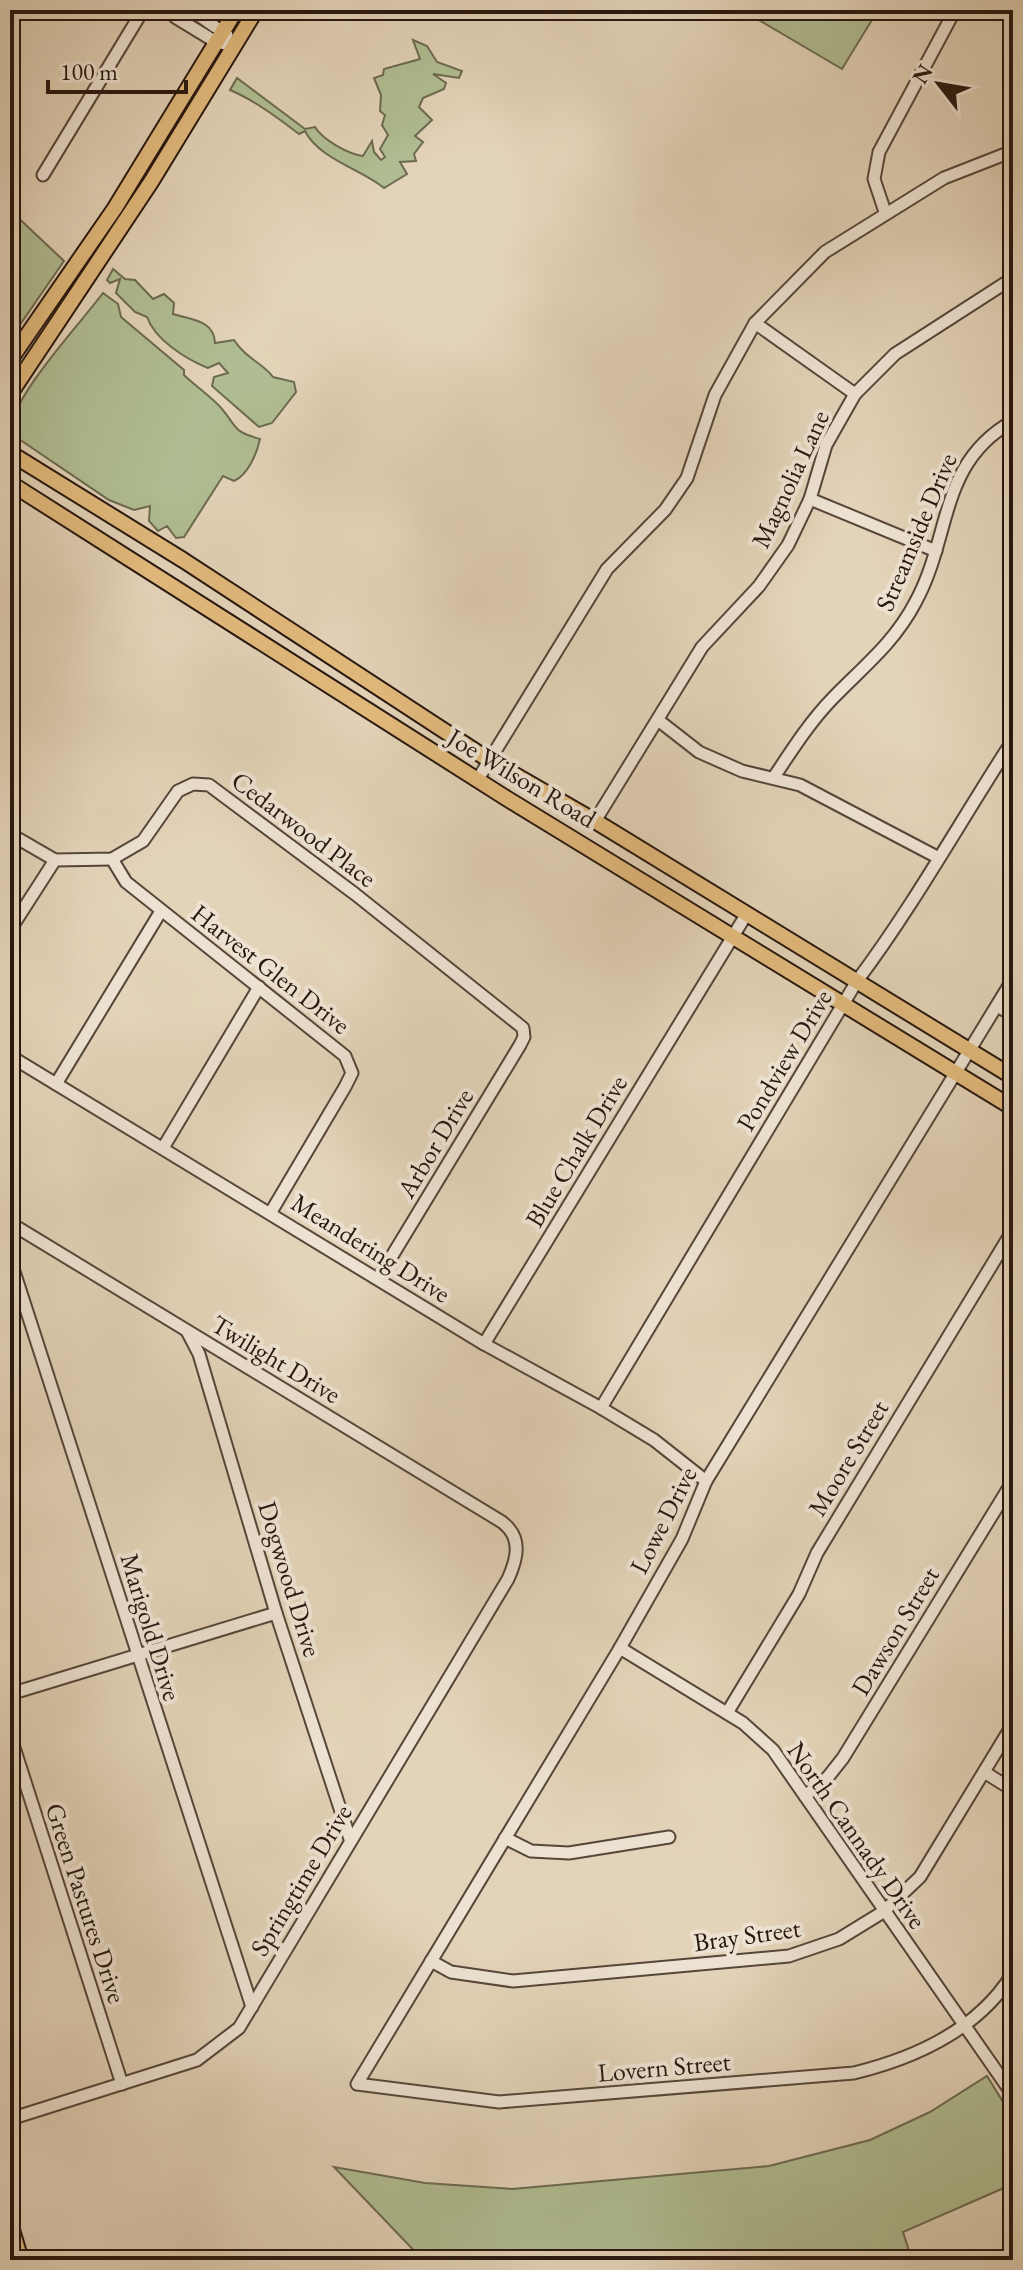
<svg xmlns="http://www.w3.org/2000/svg" width="1023" height="2270" viewBox="0 0 1023 2270" font-family="'EB Garamond',serif">
<style>
.green{fill:#b0bd92;stroke:#6c6a51;stroke-width:2}
.lines{fill:none;stroke-linecap:round;stroke-linejoin:round}
.minor-casing{stroke:#56463a;stroke-width:15}
.major-casing{stroke:#271710;stroke-width:18}
.minor{stroke:#ede2d1;stroke-width:11}
.major{stroke:#e2ba7c;stroke-width:14}
.labels{text-anchor:middle;dominant-baseline:central;stroke-width:8;stroke-linejoin:round;paint-order:stroke}
.street-label{font-size:26px;fill:#271710;stroke:#ede2d1}
</style>
<rect width="100%" height="100%" fill="#e3d3b8"/>
<filter id="stains"><feTurbulence type="fractalNoise" baseFrequency=".0025" numOctaves="4"/><feColorMatrix values="0 0 0 0 .2 0 0 0 0 .09 0 0 0 0 .02 0 0 0 .5 -.17"/></filter>
<radialGradient id="worn" r=".72"><stop offset=".6" stop-color="#630" stop-opacity="0"/><stop offset="1" stop-color="#630" stop-opacity=".3"/></radialGradient>
<g class="green">
<path d="M 742,10 L 878,10 L 842,69 Z"/>
<path d="M 413,40 L 427,46 L 437,62 L 462,71 L 459,78 L 433,74 L 446,83 L 444,89 L 423,98 L 419,107 L 432,120 L 415,136 L 423,142 L 414,154 L 416,161 L 400,162 L 407,174 L 384,188 C 361,169 319,159 305,131 L 299,134 C 278,118 254,100 230,90 L 237,78 L 305,129 L 315,127 C 323,140 348,154 363,156 L 372,141 L 374,152 L 381,160 L 385,157 L 380,149 L 388,135 L 382,125 L 385,115 L 380,111 L 381,95 L 374,78 L 383,75 L 384,69 L 420,59 Z"/>
<path d="M 10,210 L 64,261 L 10,339 Z"/>
<path d="M 113,269 L 125,279 L 135,280 L 153,299 L 164,294 L 174,303 L 173,314 C 192,320 214,320 215,343 L 234,340 C 246,359 263,363 273,377 L 294,382 L 296,392 L 272,423 L 259,427 L 212,386 L 214,377 L 228,373 L 219,363 L 208,368 C 186,359 155,340 147,317 L 135,312 L 116,293 L 120,279 L 110,283 L 107,280 Z"/>
<path d="M 103,293 L 118,304 L 121,317 L 184,370 L 184,375 C 194,385 214,399 222,409 C 238,428 232,431 260,439 C 257,453 248,475 234,481 L 223,476 L 184,537 L 176,538 L 167,526 L 158,531 L 149,521 L 150,506 L 134,510 L 109,500 L 10,433 C 10,398 80,324 103,293 Z"/>
<path d="M 987,2076 L 1013,2118 L 1013,2184 L 903,2232 L 912,2260 L 423,2260 L 334,2167 L 425,2183 L 512,2189 L 769,2166 L 870,2140 L 930,2112 Z"/>
</g>
<g class="lines">
<g class="minor-casing">
<g id="minor">
<path d="M 171,10 L 175,17 L 216,42 L 234,46"/>
<path d="M 191,10 L 227,35"/>
<path d="M 43,175 L 143,10"/>
<path d="M 885,212 L 874,179 L 879,152 L 955,10"/>
<path d="M 755,323 L 855,394"/>
<path d="M 810,499 L 936,551"/>
<path d="M 658,720 L 699,752 L 742,771 L 800,785 L 937,857"/>
<path d="M 774,777 C 792,750 809,723 832,699 C 863,667 894,643 915,603 C 952,536 938,463 1013,421"/>
<path d="M 478,779 L 607,569 L 665,510 L 687,478 L 715,395 L 755,323 L 825,252 L 944,178 L 1013,151"/>
<path d="M 595,821 L 702,647 L 759,586 L 788,545 L 810,499 L 826,445 L 855,394 L 895,354 L 1013,278"/>
<path d="M 10,834 L 55,860 L 112,859 L 143,841 L 178,791 L 193,784 L 209,785 L 355,894 L 523,1028 L 524,1037 L 520,1045 L 378,1279"/>
<path d="M 112,859 L 126,882 L 345,1056 L 352,1073 L 345,1087 L 271,1212"/>
<path d="M 10,930 L 55,860"/>
<path d="M 1013,979 L 706,1481 L 682,1539 L 620,1648 L 357,2084 L 499,2102 L 854,2073 C 915,2058 979,2029 1013,1973"/>
<path d="M 997,1006 L 1013,1015"/>
<path d="M 10,1056 L 484,1344 L 601,1408 L 654,1440 L 706,1481"/>
<path d="M 56,1084 L 161,911"/>
<path d="M 163,1148 L 259,987"/>
<path d="M 10,1223 L 502,1522 C 523,1538 517,1559 508,1579 L 239,2028 L 197,2060 L 10,2119"/>
<path d="M 10,1259 L 252,2007"/>
<path d="M 188,1333 L 199,1354 L 276,1613 L 350,1839"/>
<path d="M 484,1344 L 746,915"/>
<path d="M 601,1408 L 857,981 C 914,905 961,820 1013,740"/>
<path d="M 620,1648 L 743,1723 L 773,1750 L 1013,2095"/>
<path d="M 10,1694 L 276,1613"/>
<path d="M 727,1713 L 799,1594 L 817,1553 L 1013,1230"/>
<path d="M 10,1735 L 122,2084"/>
<path d="M 984,1772 L 1013,1790"/>
<path d="M 805,1796 L 828,1777 L 843,1758 L 1013,1481"/>
<path d="M 505,1838 L 531,1851 L 569,1853 L 669,1837"/>
<path d="M 431,1961 L 451,1972 L 513,1981 L 789,1956 L 839,1939 L 883,1912 L 920,1877 L 1013,1724"/>
</g>
</g>
<g class="major-casing">
<g id="major">
<path d="M 10,360 L 115,208 L 236,10"/>
<path d="M 10,394 L 151,182 L 256,10"/>
<path d="M 10,453 L 183,560 L 489,760 L 595,821 L 1013,1077"/>
<path d="M 10,483 L 506,798 L 1013,1108"/>
<path d="M 10,2223 L 21,2260"/>
</g>
</g>
<use href="#minor" class="minor"/>
<use href="#major" class="major"/>
</g>
<g class="labels">
<g class="street-label">
<text transform="translate(790 479) rotate(-65)">Magnolia Lane</text>
<text transform="translate(916 532) rotate(-67)">Streamside Drive</text>
<text transform="translate(522 778) rotate(31)">Joe Wilson Road</text>
<text transform="translate(304 829) rotate(37)">Cedarwood Place</text>
<text transform="translate(271 969) rotate(38)">Harvest Glen Drive</text>
<text transform="translate(784 1060) rotate(-59)">Pondview Drive</text>
<text transform="translate(435 1143) rotate(-59)">Arbor Drive</text>
<text transform="translate(576 1151) rotate(-59)">Blue Chalk Drive</text>
<text transform="translate(371 1248) rotate(32)">Meandering Drive</text>
<text transform="translate(276 1359) rotate(31)">Twilight Drive</text>
<text transform="translate(848 1458) rotate(-59)">Moore Street</text>
<text transform="translate(663 1520) rotate(-63)">Lowe Drive</text>
<text transform="translate(290 1579) rotate(73)">Dogwood Drive</text>
<text transform="translate(151 1627) rotate(73)">Marigold Drive</text>
<text transform="translate(895 1631) rotate(-59)">Dawson Street</text>
<text transform="translate(857 1835) rotate(55)">North Cannady Drive</text>
<text transform="translate(301 1880) rotate(-59)">Springtime Drive</text>
<text transform="translate(86 1903) rotate(72)">Green Pastures Drive</text>
<text transform="translate(747 1935) rotate(-8)">Bray Street</text>
<text transform="translate(664 2067) rotate(-5)">Lovern Street</text>
</g>
</g>
<rect width="1023" height="2270" fill="none" stroke="#e3d3b8" stroke-width="40"/>
<rect x="12" y="12" width="999" height="2246" fill="none" stroke="#271710" stroke-width="4"/>
<rect x="20" y="20" width="983" height="2230" fill="none" stroke="#271710" stroke-width="2"/>
<g transform="translate(939 84) rotate(301)" stroke="#ede2d1" stroke-width="6" paint-order="stroke">
<path d="M0-6L14 30L0 20L-14 30Z" fill="#271710"/>
<text y="-12" font-size="22" font-weight="bold" text-anchor="middle" fill="#271710">N</text>
</g>
<path d="M48 80v12h138v-12" fill="none" stroke="#271710" stroke-width="4"/>
<text x="60" y="80" font-size="24" fill="#271710" stroke="#ede2d1" stroke-width="6" paint-order="stroke">100 m</text>
<rect width="100%" height="100%" filter="url(#stains)"/>
<rect width="100%" height="100%" fill="url(#worn)"/>
</svg>
